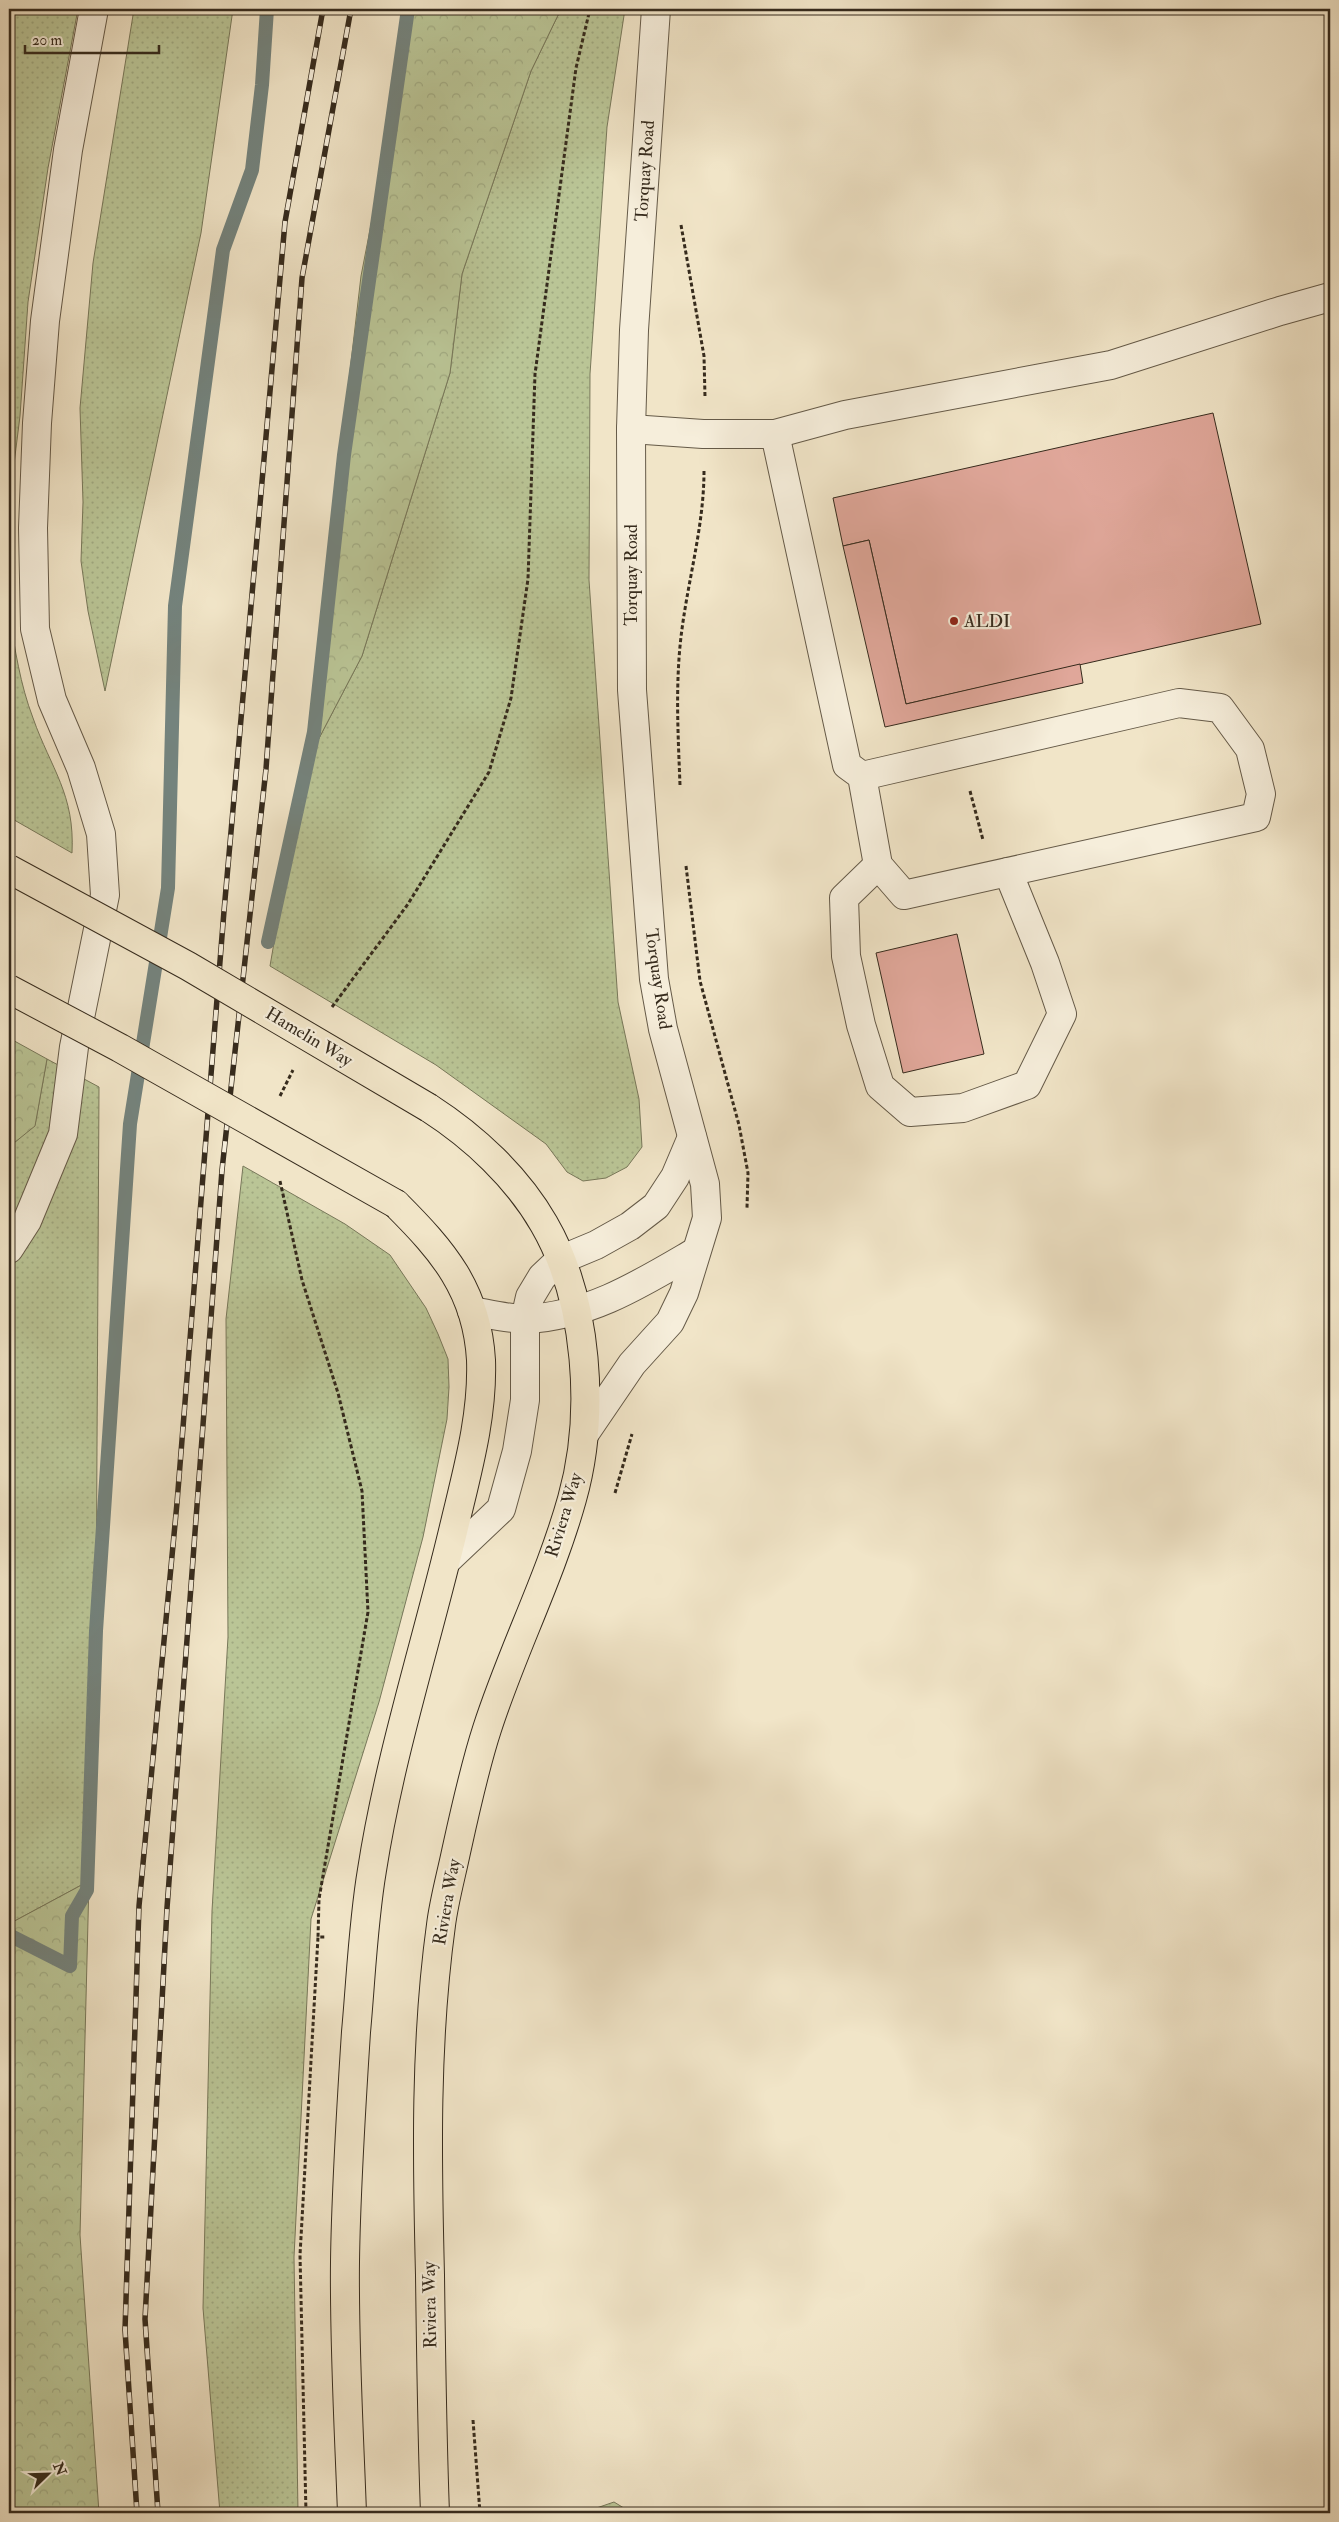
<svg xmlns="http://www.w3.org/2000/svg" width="1339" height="2522" viewBox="0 0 1339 2522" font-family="'IM FELL Double Pica',serif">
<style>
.green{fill:url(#green-dots);stroke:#78785a}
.forest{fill:url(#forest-crowns);stroke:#78785a}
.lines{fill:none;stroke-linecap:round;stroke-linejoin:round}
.stream{stroke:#74837d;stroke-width:14}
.building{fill:#e0a79a;stroke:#362b1d}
.minor-casing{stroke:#655a48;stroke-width:30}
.major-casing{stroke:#362b1d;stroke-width:30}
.path{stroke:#362b1d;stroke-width:3;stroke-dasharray:4 2.5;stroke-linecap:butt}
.minor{stroke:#f6eedb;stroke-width:28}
.major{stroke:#f1e5c8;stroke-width:28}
.rail-casing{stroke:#362b1d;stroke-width:5.5}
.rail{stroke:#f6eedb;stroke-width:4;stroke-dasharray:11;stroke-linecap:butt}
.major-bridge-casing{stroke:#362b1d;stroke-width:30;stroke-linecap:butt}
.major-bridge{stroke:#f1e5c8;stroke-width:28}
.poi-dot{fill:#8f2418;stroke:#f6eedb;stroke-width:2}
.labels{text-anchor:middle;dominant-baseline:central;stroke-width:4.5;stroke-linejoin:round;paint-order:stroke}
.street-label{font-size:18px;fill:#362b1d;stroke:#f6eedb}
.poi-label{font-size:18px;fill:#362b1d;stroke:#f6eedb;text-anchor:start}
</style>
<defs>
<pattern id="green-dots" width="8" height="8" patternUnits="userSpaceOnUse" patternTransform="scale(1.25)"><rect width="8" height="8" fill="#bac596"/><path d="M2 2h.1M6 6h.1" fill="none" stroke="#a0a981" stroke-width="1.8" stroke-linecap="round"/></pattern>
<pattern id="forest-crowns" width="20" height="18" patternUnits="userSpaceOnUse" patternTransform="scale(1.25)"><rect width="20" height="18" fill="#bac596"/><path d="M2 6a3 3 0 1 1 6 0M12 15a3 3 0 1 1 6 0" fill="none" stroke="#a0a981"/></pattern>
</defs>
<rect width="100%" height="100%" fill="#f1e5c8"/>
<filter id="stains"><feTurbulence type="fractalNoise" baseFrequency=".004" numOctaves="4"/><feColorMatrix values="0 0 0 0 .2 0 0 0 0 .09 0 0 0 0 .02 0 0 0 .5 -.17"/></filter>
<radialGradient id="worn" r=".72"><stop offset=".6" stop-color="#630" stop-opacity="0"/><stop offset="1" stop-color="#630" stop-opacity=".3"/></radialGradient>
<g class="green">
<path d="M 9,9 L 78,9 L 48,168 L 28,302 L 20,416 L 9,504 Z"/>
<path d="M 134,9 L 233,9 L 201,233 L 105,691 L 88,611 L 81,561 L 83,502 L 80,408 L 93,263 Z"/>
<path d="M 561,9 L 625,9 L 607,127 L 590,374 L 589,580 L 618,1002 L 639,1099 L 642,1147 L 627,1167 L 606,1178 L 583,1181 L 567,1172 L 546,1144 L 436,1065 L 270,966 L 304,767 L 362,656 L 450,373 L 462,274 L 531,71 Z"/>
<path d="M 9,613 C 15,649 20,684 33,718 C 51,769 75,794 72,853 L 9,817 Z"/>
<path d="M 47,1059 L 99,1087 L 96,1631 L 89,1881 L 9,1924 L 9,1147 L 35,1125 Z"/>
<path d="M 243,1166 L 345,1224 L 390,1255 L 426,1308 L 438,1334 L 448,1359 L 449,1387 L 447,1419 L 423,1537 L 379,1702 L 311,1919 L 294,2257 L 298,2513 L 220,2513 L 203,2308 L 212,1911 L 228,1637 L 226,1319 Z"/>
</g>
<g class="forest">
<path d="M 413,9 L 561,9 L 531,71 L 462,274 L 450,373 L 362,656 L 304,767 L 361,276 Z"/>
<path d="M 9,1038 L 47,1059 L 35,1126 L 9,1147 Z"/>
<path d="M 89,1881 L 80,2235 L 99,2513 L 9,2513 L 9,1924 Z"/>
<path d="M 614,2502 L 632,2513 L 582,2513 Z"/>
</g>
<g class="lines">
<g class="stream">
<path d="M 268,942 L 314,732 L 344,455 L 408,9"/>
<path d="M 9,1935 L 70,1966 L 72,1916 L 87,1890 L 96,1631 L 130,1124 L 168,888 L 175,606 L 223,250 L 252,170 L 262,85 L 267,9"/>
</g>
</g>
<g class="building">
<path d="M 1213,413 L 1261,624 L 906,704 L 869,540 L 843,546 L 833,498 Z"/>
<path d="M 869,540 L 906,704 L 1080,664 L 1083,683 L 885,727 L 843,546 Z"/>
<path d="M 957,934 L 984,1054 L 903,1073 L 876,953 Z"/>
</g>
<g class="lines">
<g class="minor-casing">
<g id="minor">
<path d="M 631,429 L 703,434 L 775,434 L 847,765 L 862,776 L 1179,703 L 1220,708 L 1250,749 L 1261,794 L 1256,817 L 904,895 L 878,865 L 862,776"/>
<path d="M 775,434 L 845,415 L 1111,365 L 1280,311 L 1330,297"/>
<path d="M 878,865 L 844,898 L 846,956 L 861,1025 L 880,1086 L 910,1112 L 963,1108 L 1027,1085 L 1062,1014 L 1045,963 L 1008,872"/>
<path d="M 9,1249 L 27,1221 L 63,1134 L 74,1047 L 105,895 L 101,834 L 81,768 L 52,700 L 35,629 L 33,528 L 37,423 L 45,321 L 68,150 L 94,9"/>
<path d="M 472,1311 C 489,1314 508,1319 526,1319 C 590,1316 642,1283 695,1252"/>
<path d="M 585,1433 L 632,1364 L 670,1322 L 684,1293 L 707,1218 L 705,1184 L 663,1029 L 654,979 L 632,690 L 631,429 L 634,330 L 656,9"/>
<path d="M 446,1561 L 501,1509 L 517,1451 L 525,1400 L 525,1319 L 530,1297 L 542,1277 L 560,1260 L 596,1245 L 630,1226 L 656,1206 L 675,1177 L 692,1137"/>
</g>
</g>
<g class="major-casing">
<g id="major">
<path d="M 429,1108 C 474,1137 517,1177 544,1224 C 588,1300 596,1414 572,1499 C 550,1578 512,1651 487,1729 C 474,1769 465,1811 456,1852 C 451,1876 444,1901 441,1925 C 425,2041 427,2158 430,2275 C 431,2354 432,2434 435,2513"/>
<path d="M 352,2513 C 349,2430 344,2346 345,2262 C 346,2186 351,2109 356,2032 C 361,1978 363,1923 372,1870 C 390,1754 427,1641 454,1527 C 467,1472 483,1417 481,1360 C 477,1290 443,1251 396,1204"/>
</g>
</g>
<g class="path">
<path d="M 681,225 L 704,356 L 705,397"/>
<path d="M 680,785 C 678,733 675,680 682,629 C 689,576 704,524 704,471"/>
<path d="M 970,791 L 983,840"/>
<path d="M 686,866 L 700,981 L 739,1125 L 748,1173 L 747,1208"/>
<path d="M 332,1007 L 408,904 L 489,772 L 511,698 L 528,579 L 535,374 L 576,68 L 590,9"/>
<path d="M 280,1096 L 293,1070"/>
<path d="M 280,1181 L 302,1280 L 338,1393 L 362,1491 L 368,1612 L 319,1899 L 318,1937 L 325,1937"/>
<path d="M 615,1493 L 632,1434"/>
<path d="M 473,2420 L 480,2513"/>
<path d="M 306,2513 L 300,2255 L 318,1937"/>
</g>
<use href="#minor" class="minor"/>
<use href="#major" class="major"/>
<g class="rail-casing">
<g id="rail">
<path d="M 137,2513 L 125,2330 L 139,1906 L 177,1503 L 224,911 L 285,222 L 323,9"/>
<path d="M 158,2513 L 145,2319 L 167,1908 L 222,1170 L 266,769 L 302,278 L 351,9"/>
</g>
</g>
<use href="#rail" class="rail"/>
<g class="major-bridge-casing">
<g id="major-bridge">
<path d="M 9,869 L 188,966 L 429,1108"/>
<path d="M 9,989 L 120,1048 L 396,1204"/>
</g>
</g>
<use href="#major-bridge" class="major-bridge"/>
</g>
<circle class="poi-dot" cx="954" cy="621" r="5"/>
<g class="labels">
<g class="street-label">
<text transform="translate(645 171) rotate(-86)">Torquay Road</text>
<text transform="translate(631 575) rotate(-90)">Torquay Road</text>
<text transform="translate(658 979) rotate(82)">Torquay Road</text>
<text transform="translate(309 1037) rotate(31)">Hamelin Way</text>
<text transform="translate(564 1515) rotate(-73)">Riviera Way</text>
<text transform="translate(447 1902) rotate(-80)">Riviera Way</text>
<text transform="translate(430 2305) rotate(-91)">Riviera Way</text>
</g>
<g class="poi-label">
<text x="964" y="621">ALDI</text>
</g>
</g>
<rect width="1339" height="2522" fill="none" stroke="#f1e5c8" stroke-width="30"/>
<rect x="10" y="10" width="1319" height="2502" fill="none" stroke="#362b1d" stroke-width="2.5"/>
<rect x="15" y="15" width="1309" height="2492" fill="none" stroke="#362b1d"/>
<g transform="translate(48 2474) rotate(67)" stroke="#f6eedb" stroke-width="4" paint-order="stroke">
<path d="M0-4L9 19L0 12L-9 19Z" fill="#362b1d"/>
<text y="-8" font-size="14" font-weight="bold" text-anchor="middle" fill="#362b1d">N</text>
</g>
<path d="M25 45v8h134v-8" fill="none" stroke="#362b1d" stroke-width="2.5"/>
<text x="32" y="45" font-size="15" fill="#362b1d" stroke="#f6eedb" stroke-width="4" paint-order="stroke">20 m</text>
<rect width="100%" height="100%" filter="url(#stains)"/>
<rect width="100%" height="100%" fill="url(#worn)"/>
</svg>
